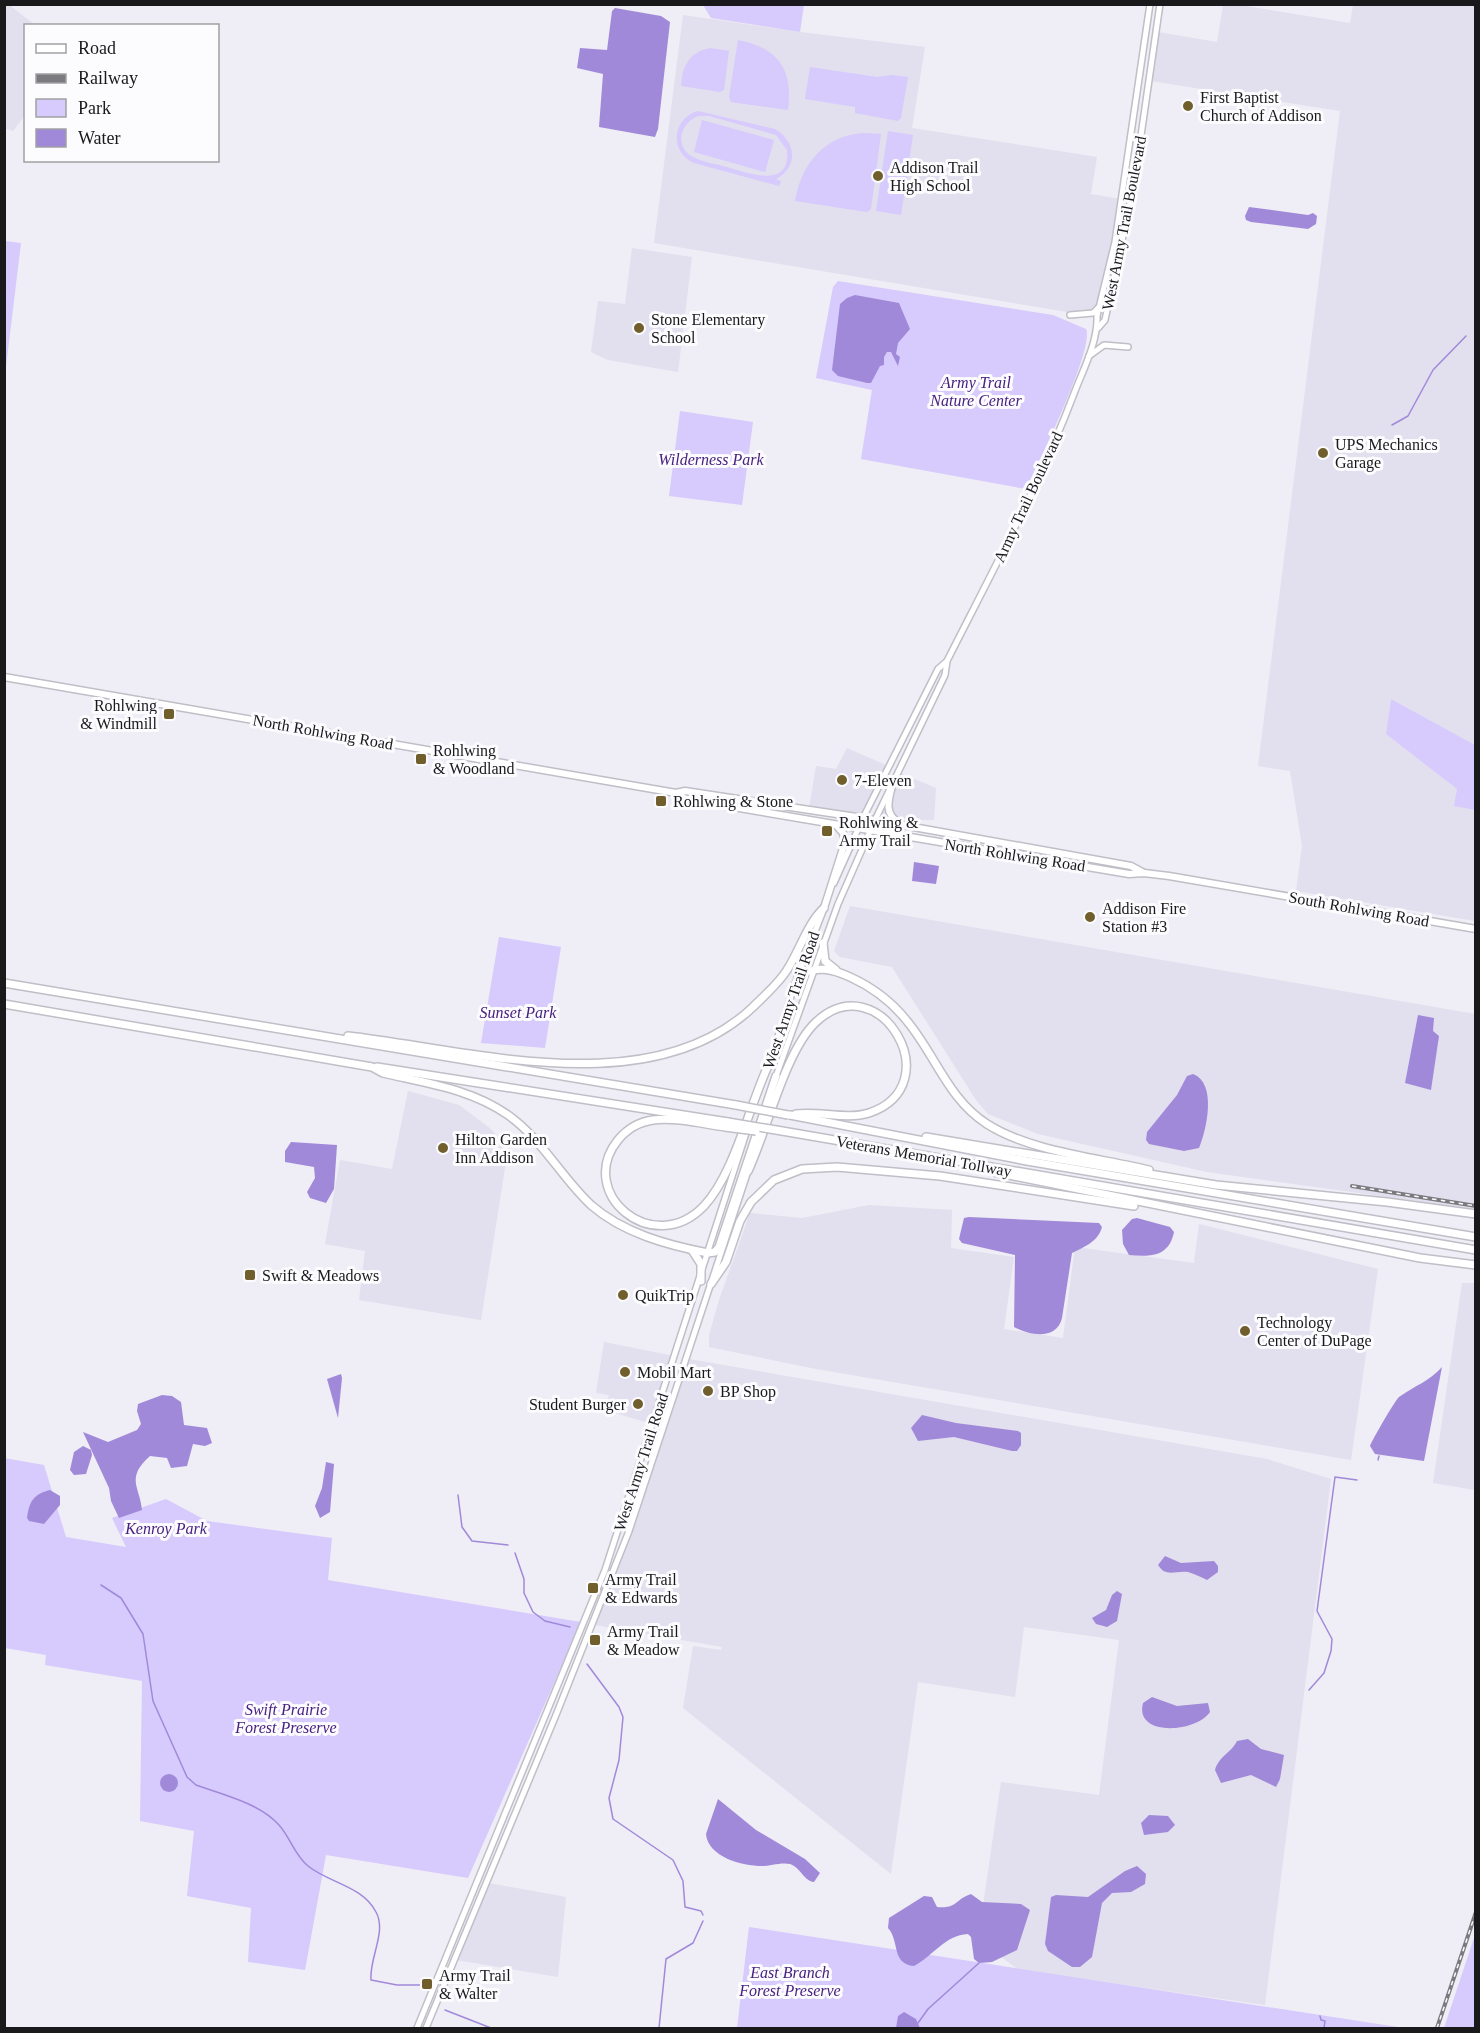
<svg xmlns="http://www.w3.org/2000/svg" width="1480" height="2033" viewBox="0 0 1480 2033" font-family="Georgia,serif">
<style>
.built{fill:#e2dfee}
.green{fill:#d7cafc;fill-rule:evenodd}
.water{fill:#a189da}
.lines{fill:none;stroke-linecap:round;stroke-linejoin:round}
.stream{stroke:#a189da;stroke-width:1.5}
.secondary-casing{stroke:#c0bec6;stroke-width:8}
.primary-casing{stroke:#c0bec6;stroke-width:9}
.highway-casing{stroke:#c0bec6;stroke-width:10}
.secondary{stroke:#fff;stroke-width:5}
.primary{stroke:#fff;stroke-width:6}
.highway{stroke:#fff;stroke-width:7}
.rail-casing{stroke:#7b7a7f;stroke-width:4}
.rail{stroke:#fcfbfe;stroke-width:1.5;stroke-dasharray:4.5;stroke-linecap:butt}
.highway-bridge-casing{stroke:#c0bec6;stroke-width:10;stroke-linecap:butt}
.highway-bridge{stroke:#fff;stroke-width:7}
.poi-dot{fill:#705e2c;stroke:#fcfbfe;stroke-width:2}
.labels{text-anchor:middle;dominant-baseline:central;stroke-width:6;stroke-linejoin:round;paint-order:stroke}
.poi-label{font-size:16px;fill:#19191b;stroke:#fcfbfe;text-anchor:start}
.street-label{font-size:16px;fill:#19191b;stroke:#fcfbfe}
.park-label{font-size:16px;font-style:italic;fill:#482180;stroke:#fcfbfe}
</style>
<rect width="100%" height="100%" fill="#efedf5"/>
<g class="built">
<path d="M 8,4 L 35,25 L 26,26 L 25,115 L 13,131 L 4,128 L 4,5 Z"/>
<path d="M 1223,5 L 1239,5 L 1350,23 L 1353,5 L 1475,5 L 1475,745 L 1391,699 L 1386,734 L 1457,789 L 1455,806 L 1475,810 L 1475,921 L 1296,891 L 1302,846 L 1290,771 L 1258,766 L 1340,111 L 1151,81 L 1158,32 L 1217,42 Z"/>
<path d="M 683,15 L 800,32 L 925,47 L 912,128 L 1097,157 L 1091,194 L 1120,199 L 1113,244 L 1098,305 L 1093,311 L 1073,313 L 654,243 Z"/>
<path d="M 632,248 L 692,257 L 678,372 L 608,360 L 591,352 L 598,301 L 625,304 Z"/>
<path d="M 847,748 L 888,766 L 862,817 L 809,808 L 816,766 L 836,769 Z"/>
<path d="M 900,773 L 936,788 L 934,820 L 877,819 Z"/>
<path d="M 850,906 L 1475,1014 L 1475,1209 L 1207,1172 L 1038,1134 L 988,1114 L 976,1100 L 892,967 L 840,957 L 834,951 Z"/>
<path d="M 408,1091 L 459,1105 L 491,1129 L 508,1149 L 481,1320 L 359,1300 L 365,1251 L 325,1244 L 340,1160 L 392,1169 Z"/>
<path d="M 869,1205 L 952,1210 L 951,1248 L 1014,1257 L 1004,1329 L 1063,1338 L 1075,1247 L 1194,1263 L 1199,1224 L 1378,1269 L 1351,1460 L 816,1369 L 709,1347 L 709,1335 L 719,1300 L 750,1213 L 802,1218 Z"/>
<path d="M 1462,1283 L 1475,1283 L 1475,1490 L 1433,1483 Z"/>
<path d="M 604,1342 L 674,1356 L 652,1424 L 605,1410 L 609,1395 L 596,1393 Z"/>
<path d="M 689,1359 L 1267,1459 L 1331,1479 L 1265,2005 L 1019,1970 L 978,1940 L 1001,1782 L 1099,1795 L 1119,1640 L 1024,1627 L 1015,1697 L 918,1682 L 891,1874 L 683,1708 L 693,1646 L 721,1650 L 722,1647 L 595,1625 L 638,1510 Z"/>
<path d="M 488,1883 L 566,1897 L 558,1977 L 456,1960 Z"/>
</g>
<g class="green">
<path d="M 703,5 L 804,5 L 800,32 L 711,18 Z"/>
<path d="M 738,40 C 779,48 793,70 788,110 L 731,102 L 729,97 Z"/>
<path d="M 710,48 L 729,51 L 724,90 L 720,92 L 681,86 C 682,67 689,52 710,48 Z"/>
<path d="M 810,67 L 877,77 L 892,75 L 908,77 L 901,118 L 898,121 L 855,113 L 855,107 L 805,99 Z"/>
<path d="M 698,111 L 775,129 C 796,141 799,167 776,179 L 781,181 L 779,186 L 694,163 C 669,152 672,118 698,111 ZM 698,116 L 709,116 L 776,135 L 787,150 C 791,190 748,173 727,167 C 716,164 701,162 691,156 C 674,144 681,123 698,116 Z"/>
<path d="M 702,120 L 774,140 L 765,172 L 694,152 Z"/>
<path d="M 888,131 L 913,135 L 901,215 L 876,211 Z"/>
<path d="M 864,133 L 881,134 L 871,209 L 867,212 L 795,201 C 801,164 825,135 864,133 Z"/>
<path d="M 5,241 L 21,243 L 5,375 L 4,241 Z"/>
<path d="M 838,281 L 1053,315 L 1086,329 C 1095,348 1037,466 1026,489 L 861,459 L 872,390 L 816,378 L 833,287 Z"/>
<path d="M 680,411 L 753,422 L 742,505 L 669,496 Z"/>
<path d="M 1391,699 L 1475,745 L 1475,810 L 1454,806 L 1457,789 L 1386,734 Z"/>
<path d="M 499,937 L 561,947 L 545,1048 L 481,1043 Z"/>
<path d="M 4,1458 L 44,1465 L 66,1537 L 126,1547 L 112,1518 L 166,1499 L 207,1521 L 332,1538 L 328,1580 L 581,1622 L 468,1878 L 326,1855 L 305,1970 L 248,1962 L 251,1908 L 187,1896 L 194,1831 L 140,1821 L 142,1681 L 45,1665 L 46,1655 L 5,1648 Z"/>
<path d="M 749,1927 L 1404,2028 L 737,2028 Z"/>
<path d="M 1475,1935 L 1475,2028 L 1444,2028 Z"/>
</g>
<g class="water">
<path d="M 615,8 L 661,16 L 670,22 L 658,129 L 655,137 L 599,127 L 603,74 L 577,68 L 580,48 L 607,50 L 612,11 Z"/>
<path d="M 1249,207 L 1308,215 L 1313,213 L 1317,216 L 1316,224 L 1308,229 L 1251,222 L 1246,220 L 1245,216 Z"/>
<path d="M 855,295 L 899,303 L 910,329 L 898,343 L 896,354 L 900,357 L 898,366 L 891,352 L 887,352 L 884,357 L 884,365 L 880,366 L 871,383 L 867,383 L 838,376 L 832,370 L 840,304 L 847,298 Z"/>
<path d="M 914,862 L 939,866 L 936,884 L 912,881 Z"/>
<path d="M 1418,1015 L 1434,1018 L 1433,1031 L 1439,1036 L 1431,1090 L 1405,1083 Z"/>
<path d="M 1193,1074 C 1217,1083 1207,1129 1199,1148 L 1184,1151 L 1149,1144 L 1146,1140 L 1147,1132 L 1177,1095 L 1187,1076 Z"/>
<path d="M 291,1142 L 337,1145 L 334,1189 L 326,1203 L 310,1198 L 307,1192 L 315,1178 L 314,1167 L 285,1162 L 285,1151 Z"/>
<path d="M 969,1217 L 1099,1223 L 1102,1227 C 1098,1242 1084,1247 1072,1253 L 1062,1318 C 1057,1340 1031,1336 1014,1327 L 1015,1255 L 962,1243 L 959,1239 L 964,1218 Z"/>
<path d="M 1137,1218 L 1170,1227 L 1174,1232 C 1169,1257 1150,1257 1129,1255 L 1123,1244 L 1122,1230 L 1132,1219 Z"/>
<path d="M 1442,1367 L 1424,1461 L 1375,1454 L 1370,1446 C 1372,1440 1396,1399 1399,1397 C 1414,1386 1430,1381 1442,1367 Z"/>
<path d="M 341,1374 L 342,1378 L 338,1418 L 327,1379 Z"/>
<path d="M 162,1395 L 172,1396 L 181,1402 L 184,1425 L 207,1428 L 212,1443 L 205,1446 L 193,1444 L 187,1466 L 171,1468 L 167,1458 L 150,1456 C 125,1478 140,1487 142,1510 L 119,1518 L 111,1501 L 109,1488 L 83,1432 L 108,1442 L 137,1430 L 141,1424 L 137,1411 L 138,1404 Z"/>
<path d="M 922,1415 L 956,1423 L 1018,1431 L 1021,1433 L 1021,1445 L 1017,1451 L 1012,1451 L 954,1437 L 918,1441 L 911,1428 Z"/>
<path d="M 83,1446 L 91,1450 L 92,1455 L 86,1474 L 74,1475 L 70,1470 L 74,1452 Z"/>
<path d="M 326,1462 L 334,1464 L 330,1512 L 320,1518 L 315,1506 L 322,1488 Z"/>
<path d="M 50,1490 L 60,1496 L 60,1505 L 44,1524 L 29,1521 L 27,1518 C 29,1501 34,1494 50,1490 Z"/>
<path d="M 1165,1556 L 1181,1563 L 1214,1561 L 1218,1566 L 1218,1572 L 1207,1580 C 1201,1577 1195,1574 1188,1572 C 1176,1570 1166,1578 1158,1565 Z"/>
<path d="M 1117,1591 L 1122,1594 L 1117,1621 L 1107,1627 L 1096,1624 L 1092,1618 L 1106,1610 L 1112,1595 Z"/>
<path d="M 1152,1697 L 1177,1706 L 1208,1703 L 1210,1712 C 1196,1733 1134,1737 1143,1703 Z"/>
<path d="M 1248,1739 L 1261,1749 L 1284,1755 L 1280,1779 L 1276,1787 L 1251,1775 L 1221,1783 L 1215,1770 C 1219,1756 1231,1753 1237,1741 Z"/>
<circle cx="169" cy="1783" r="9"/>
<path d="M 718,1799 L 756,1830 L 805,1859 L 820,1873 L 814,1882 C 805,1882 800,1867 790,1864 C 781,1862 770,1866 762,1866 C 742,1866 708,1857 706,1834 Z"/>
<path d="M 1149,1815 L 1168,1816 L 1175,1825 L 1168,1832 L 1144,1835 L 1141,1823 Z"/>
<path d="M 1137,1866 L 1146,1874 L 1145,1884 L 1131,1892 L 1112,1893 L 1102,1903 L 1092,1957 L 1080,1967 L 1072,1967 L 1048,1951 L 1045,1944 L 1051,1897 L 1056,1895 L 1088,1897 L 1125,1871 Z"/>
<path d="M 971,1894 L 982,1902 L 1021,1904 L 1030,1910 L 1017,1950 L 992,1962 L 979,1963 L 974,1959 L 971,1937 L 968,1934 C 945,1935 933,1956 914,1966 C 891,1964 900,1941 888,1928 L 889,1918 L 924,1896 L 932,1897 L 937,1907 C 958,1909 955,1899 971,1894 Z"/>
<path d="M 904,2012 L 916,2019 L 920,2028 L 896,2028 L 898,2016 Z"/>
</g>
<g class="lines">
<g class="stream">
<path d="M 1392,425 L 1408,416 L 1433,370 L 1466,336"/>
<path d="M 1378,1460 L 1379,1456"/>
<path d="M 458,1495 L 462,1527 L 472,1541 L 508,1545"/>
<path d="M 515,1553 L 524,1579 L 524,1593 L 533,1612 L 545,1621 L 570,1627"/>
<path d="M 101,1585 L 121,1598 L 143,1634 L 153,1701 L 187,1777 L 196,1785 C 224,1795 259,1803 279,1825 C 290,1837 295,1856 308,1866 C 329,1883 363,1886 376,1912 C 387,1932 369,1958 371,1980 L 397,1985 L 424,1985"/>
<path d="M 587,1664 L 619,1707 L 623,1717 L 619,1760 L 609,1798 L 613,1819 L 673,1860 L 683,1881 L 685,1907 L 701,1911 L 703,1915"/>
<path d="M 1309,1690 L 1324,1673 L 1331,1651 L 1332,1639 L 1317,1611 L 1335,1477 L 1357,1480"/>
<path d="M 445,2010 L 491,2028"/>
<path d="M 1320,2016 L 1321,2020 L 1325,2021 L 1324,2028"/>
<path d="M 918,2023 L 928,2009 L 979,1963"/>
<path d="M 659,2028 L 666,1959 L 693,1943 L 703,1921"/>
</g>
<g class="secondary-casing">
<g id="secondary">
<path d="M 1070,315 L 1093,313 L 1099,307"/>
<path d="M 1098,328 L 1105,320 L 1134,184 L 1160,4"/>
<path d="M 1089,356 L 1104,345 L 1128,347"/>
<path d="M 834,883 L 863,818 L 938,669 L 946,662"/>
<path d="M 767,1070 L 798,975 L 823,911"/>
<path d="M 775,1079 L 838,904 L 875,820 L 945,675 L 947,661 C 992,572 1040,484 1075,391 C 1084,368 1098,341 1097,316 L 1115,242 L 1150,4"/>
<path d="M 417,2028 L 605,1570 L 748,1127"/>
<path d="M 426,2028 L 556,1715 L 629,1531 L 749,1168"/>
</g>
</g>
<g class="primary-casing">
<g id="primary">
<path d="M 4,677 L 676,793 L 685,791 L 863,818 L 1131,866 L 1144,873"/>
<path d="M 892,786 C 888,801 884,815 900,823"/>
<path d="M 676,793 L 686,799 L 1129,874 L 1144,873 L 1169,876 L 1476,929"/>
<path d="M 824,908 L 845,842 L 843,833 L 836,825"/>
</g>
</g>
<g class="highway-casing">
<g id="highway">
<path d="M 823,943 L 825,961 L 836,970"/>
<path d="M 798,975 C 818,966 830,968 850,977 C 872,987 892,1002 907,1021 C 936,1056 948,1099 987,1124 C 1031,1152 1099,1158 1149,1170"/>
<path d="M 4,983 L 736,1105"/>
<path d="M 4,1004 L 372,1067 L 383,1073 C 426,1083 471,1089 508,1115 C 542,1139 561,1177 591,1205 C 623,1233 667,1245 708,1253 L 715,1252 L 719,1247 L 776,1076"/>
<path d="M 348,1036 C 471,1050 651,1104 753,1007 C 764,996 779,983 787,970 C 800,950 807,924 824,908"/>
<path d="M 377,1067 L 728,1122"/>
<path d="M 790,1115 L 1027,1161 L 1476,1237"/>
<path d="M 725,1127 C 703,1124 676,1117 653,1120 C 639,1122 627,1129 618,1140 C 575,1193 653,1259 704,1206 C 734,1174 749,1107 768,1066"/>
<path d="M 782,1131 L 1476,1250"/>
<path d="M 926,1137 L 1216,1185 L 1387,1202 L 1476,1214"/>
<path d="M 748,1171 C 767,1131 785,1051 816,1022 C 879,963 952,1085 869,1113 C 846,1120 820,1111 796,1114"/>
<path d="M 994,1172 L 1420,1258 L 1476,1265"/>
<path d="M 692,1250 L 701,1264 L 701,1281"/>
<path d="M 711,1284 L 726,1262 L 740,1221 L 751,1202 L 774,1180 L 802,1169 L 837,1167 L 940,1176 L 1134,1206"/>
</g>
</g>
<use href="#secondary" class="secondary"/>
<use href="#primary" class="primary"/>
<use href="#highway" class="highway"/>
<g class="rail-casing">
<g id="rail">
<path d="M 1352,1186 L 1476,1206"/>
<path d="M 1437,2028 L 1476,1912"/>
</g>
</g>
<use href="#rail" class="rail"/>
<g class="highway-bridge-casing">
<g id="highway-bridge">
<path d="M 736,1105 L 788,1115"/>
<path d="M 728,1122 L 782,1131"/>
<path d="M 725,1127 L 756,1131"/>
</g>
</g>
<use href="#highway-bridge" class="highway-bridge"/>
</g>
<g class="poi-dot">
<circle cx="1188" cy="106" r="6"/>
<circle cx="878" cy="176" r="6"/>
<circle cx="639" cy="328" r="6"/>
<circle cx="1323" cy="453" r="6"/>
<rect x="163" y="708" width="12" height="12" rx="3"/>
<rect x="415" y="753" width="12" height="12" rx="3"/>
<circle cx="842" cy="780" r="6"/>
<rect x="655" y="795" width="12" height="12" rx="3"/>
<rect x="821" y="825" width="12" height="12" rx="3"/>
<circle cx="1090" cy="917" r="6"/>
<circle cx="443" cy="1148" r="6"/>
<rect x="244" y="1269" width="12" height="12" rx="3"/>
<circle cx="623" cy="1295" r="6"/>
<circle cx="1245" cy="1331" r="6"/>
<circle cx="625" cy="1372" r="6"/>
<circle cx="708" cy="1391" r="6"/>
<circle cx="638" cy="1404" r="6"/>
<rect x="587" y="1582" width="12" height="12" rx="3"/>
<rect x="589" y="1634" width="12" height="12" rx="3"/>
<rect x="421" y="1978" width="12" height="12" rx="3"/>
</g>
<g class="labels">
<g class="poi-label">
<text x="1200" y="97">First Baptist<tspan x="1200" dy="18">Church of Addison</tspan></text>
<text x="890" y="167">Addison Trail<tspan x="890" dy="18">High School</tspan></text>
<text x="651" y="319">Stone Elementary<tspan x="651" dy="18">School</tspan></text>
<text x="1335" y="444">UPS Mechanics<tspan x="1335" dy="18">Garage</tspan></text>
<text x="157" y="705" text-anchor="end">Rohlwing<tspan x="157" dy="18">&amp; Windmill</tspan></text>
<text x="433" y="750">Rohlwing<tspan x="433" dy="18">&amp; Woodland</tspan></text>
<text x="854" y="780">7-Eleven</text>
<text x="673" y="801">Rohlwing &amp; Stone</text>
<text x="839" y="822">Rohlwing &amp;<tspan x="839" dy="18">Army Trail</tspan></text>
<text x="1102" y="908">Addison Fire<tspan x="1102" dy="18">Station #3</tspan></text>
<text x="455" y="1139">Hilton Garden<tspan x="455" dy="18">Inn Addison</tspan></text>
<text x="262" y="1275">Swift &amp; Meadows</text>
<text x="635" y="1295">QuikTrip</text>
<text x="1257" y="1322">Technology<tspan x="1257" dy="18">Center of DuPage</tspan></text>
<text x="637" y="1372">Mobil Mart</text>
<text x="720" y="1391">BP Shop</text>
<text x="626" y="1404" text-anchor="end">Student Burger</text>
<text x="605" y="1579">Army Trail<tspan x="605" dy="18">&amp; Edwards</tspan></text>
<text x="607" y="1631">Army Trail<tspan x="607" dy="18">&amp; Meadow</tspan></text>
<text x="439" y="1975">Army Trail<tspan x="439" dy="18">&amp; Walter</tspan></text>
</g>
<g class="street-label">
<text transform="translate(1124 223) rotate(-79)">West Army Trail Boulevard</text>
<text transform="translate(1028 497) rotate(-65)">Army Trail Boulevard</text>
<text transform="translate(323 732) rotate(10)">North Rohlwing Road</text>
<text transform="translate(1015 855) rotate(9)">North Rohlwing Road</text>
<text transform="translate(1359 909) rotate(10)">South Rohlwing Road</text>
<text transform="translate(791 1000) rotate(-71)">West Army Trail Road</text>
<text transform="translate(924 1156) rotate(10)">Veterans Memorial Tollway</text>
<text transform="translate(641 1462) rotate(-72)">West Army Trail Road</text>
</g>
<g class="park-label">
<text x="976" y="382">Army Trail<tspan x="976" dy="18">Nature Center</tspan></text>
<text x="711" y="459">Wilderness Park</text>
<text x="518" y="1012">Sunset Park</text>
<text x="166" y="1528">Kenroy Park</text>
<text x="286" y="1709">Swift Prairie<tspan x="286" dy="18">Forest Preserve</tspan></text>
<text x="790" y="1972">East Branch<tspan x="790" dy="18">Forest Preserve</tspan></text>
</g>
</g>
<rect width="1480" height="2033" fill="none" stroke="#19191b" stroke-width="12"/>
<rect x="24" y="24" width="195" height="138" fill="#fcfbfe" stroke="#a1a1a3" stroke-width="1.5"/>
<rect x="36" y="44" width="30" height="9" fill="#ffffff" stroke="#a1a1a3" stroke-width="1.5"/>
<text x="78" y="54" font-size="18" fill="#19191b">Road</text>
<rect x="36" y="74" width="30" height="9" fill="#7b7a7f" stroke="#a1a1a3" stroke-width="1.5"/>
<text x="78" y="84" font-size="18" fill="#19191b">Railway</text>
<rect x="36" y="99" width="30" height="18" fill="#d7cafc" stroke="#a1a1a3" stroke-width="1.5"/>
<text x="78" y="114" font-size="18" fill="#19191b">Park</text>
<rect x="36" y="129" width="30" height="18" fill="#a189da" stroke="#a1a1a3" stroke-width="1.5"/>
<text x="78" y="144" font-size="18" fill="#19191b">Water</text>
</svg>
